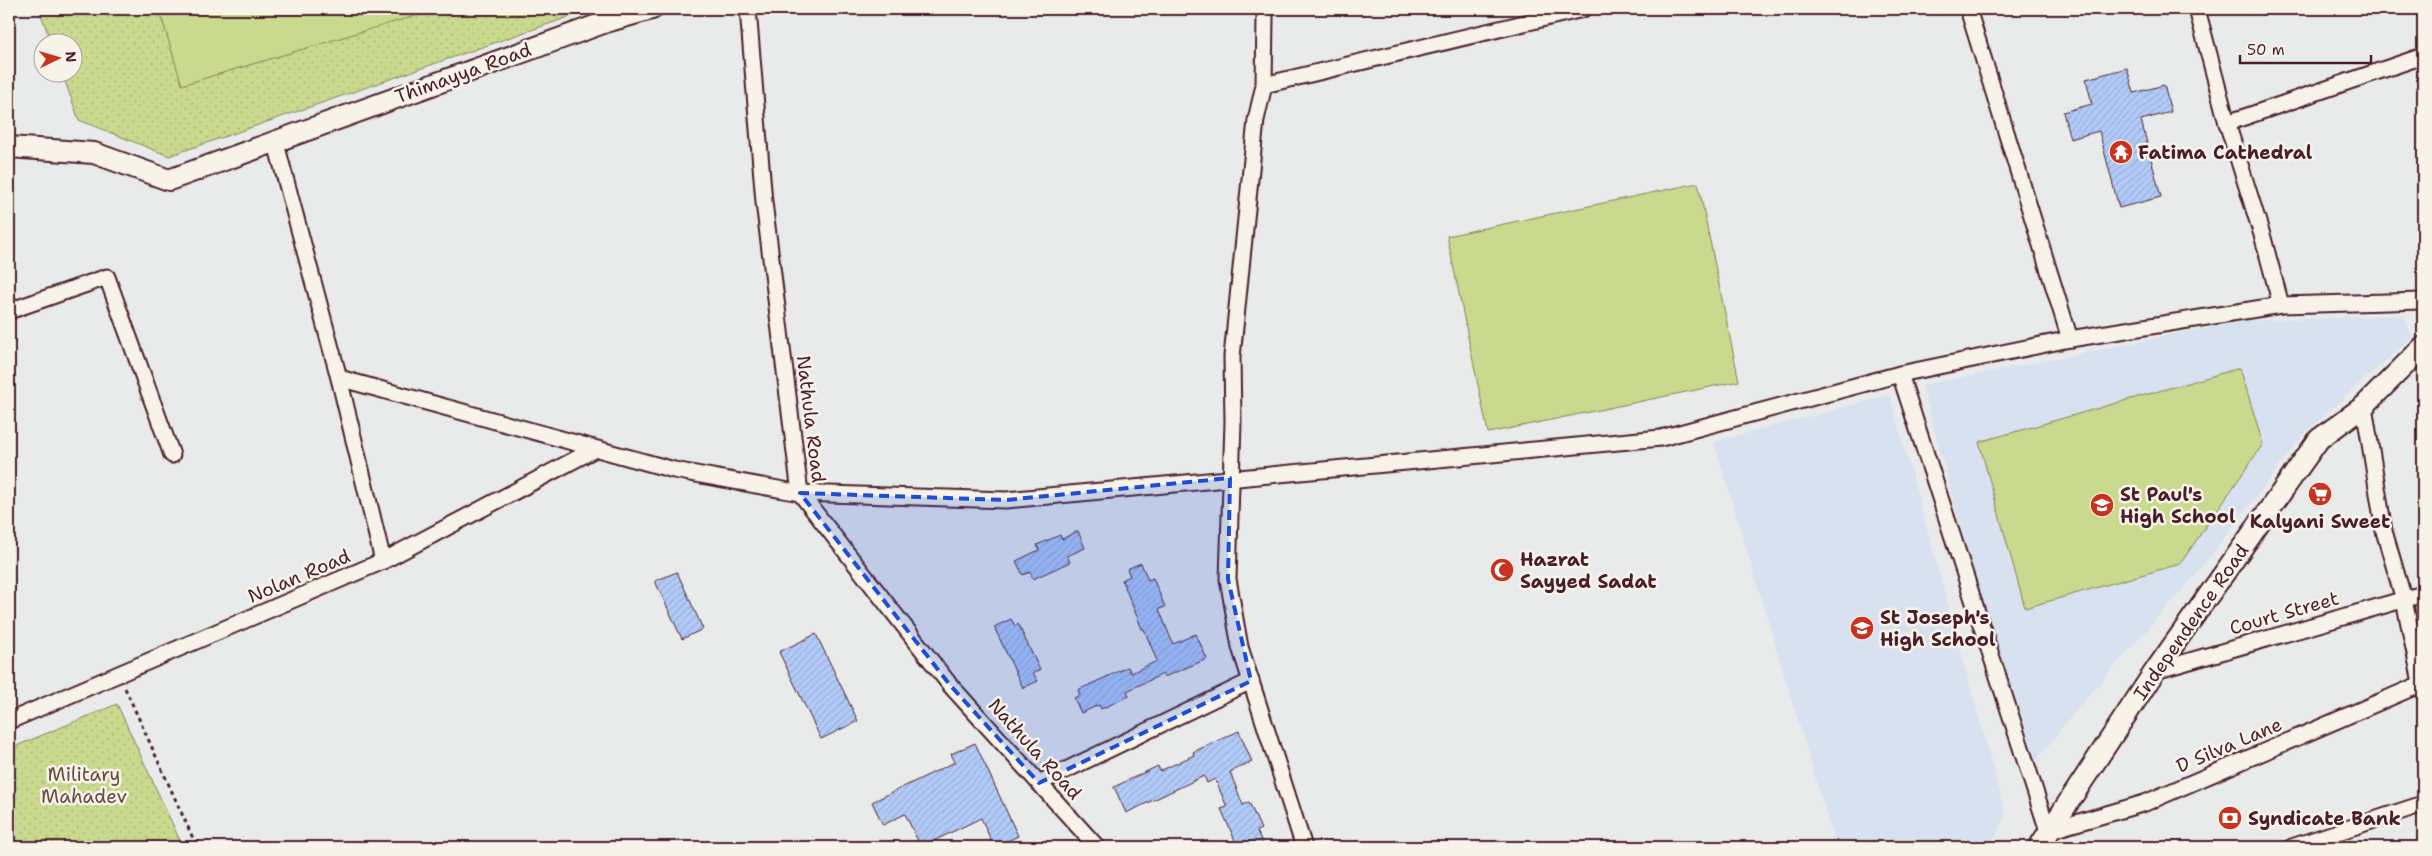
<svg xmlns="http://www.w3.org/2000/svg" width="2432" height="856" viewBox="0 0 2432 856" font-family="'Shantell Sans',sans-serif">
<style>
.built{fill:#d8e1ef}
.park{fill:url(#park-dots);stroke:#8a7c5c}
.pitch{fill:#c9d98d;stroke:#8a7c5c}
.building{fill:url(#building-hatch);stroke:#4a1f2b}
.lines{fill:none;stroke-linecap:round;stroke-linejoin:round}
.street-casing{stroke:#4a1f2b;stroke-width:19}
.secondary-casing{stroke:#4a1f2b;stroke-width:24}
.path{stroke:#4a1f2b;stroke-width:3;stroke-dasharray:4 4;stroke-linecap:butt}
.street{stroke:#f7f3e8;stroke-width:15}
.secondary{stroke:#f7f3e8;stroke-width:20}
.marked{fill:#1d4ed8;fill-opacity:0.2;stroke:#1d4ed8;stroke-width:4;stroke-dasharray:10 6;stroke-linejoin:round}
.labels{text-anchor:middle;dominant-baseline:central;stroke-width:5;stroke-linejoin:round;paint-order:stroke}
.street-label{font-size:19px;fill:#4a1f2b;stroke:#f7f3e8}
.poi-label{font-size:19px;font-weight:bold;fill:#4a1f2b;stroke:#f7f3e8;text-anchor:start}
.park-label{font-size:19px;fill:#6a4e44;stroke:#f7f3e8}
</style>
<defs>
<pattern id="park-dots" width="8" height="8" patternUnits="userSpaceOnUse" patternTransform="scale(1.25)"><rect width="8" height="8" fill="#c9d98d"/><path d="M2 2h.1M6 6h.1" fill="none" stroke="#aeba7a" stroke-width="1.8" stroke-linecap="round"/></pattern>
<pattern id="building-hatch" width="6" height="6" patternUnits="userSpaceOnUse" patternTransform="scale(1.25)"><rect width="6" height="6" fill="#b2cbf9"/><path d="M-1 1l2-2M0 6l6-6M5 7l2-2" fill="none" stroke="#9baed6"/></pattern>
</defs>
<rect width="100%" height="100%" fill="#e9ebeb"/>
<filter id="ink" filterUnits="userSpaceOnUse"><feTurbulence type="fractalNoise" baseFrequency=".02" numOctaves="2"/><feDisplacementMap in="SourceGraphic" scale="10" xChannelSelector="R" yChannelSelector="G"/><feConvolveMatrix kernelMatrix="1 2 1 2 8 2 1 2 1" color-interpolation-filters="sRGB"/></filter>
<g filter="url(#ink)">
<g class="built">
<path d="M 2404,315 L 2412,337 L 2305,433 L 2194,577 L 2083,702 L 2027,772 L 1922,385 L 2242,321 Z"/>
<path d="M 1890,395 L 2006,815 L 1990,847 L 1836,847 L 1714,442 Z"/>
</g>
<g class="park">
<path d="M 39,9 L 586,9 L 586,11 L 169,156 L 79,120 L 62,73 L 72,72 L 72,42 L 51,42 Z"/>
<path d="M 117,704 L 183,847 L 9,847 L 9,749 Z"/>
</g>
<g class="pitch">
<path d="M 159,9 L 438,9 L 182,85 Z"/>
<path d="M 1698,183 L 1739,381 L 1488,433 L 1447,236 Z"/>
<path d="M 2240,368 L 2263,444 L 2180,564 L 2025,608 L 1979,442 Z"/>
</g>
<g class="building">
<path d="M 2127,68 L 2134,93 L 2164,85 L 2171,112 L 2141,120 L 2161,197 L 2119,208 L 2099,131 L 2070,139 L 2063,112 L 2092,104 L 2086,79 Z"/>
<path d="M 1078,531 L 1085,548 L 1067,556 L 1070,562 L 1033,579 L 1030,572 L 1023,575 L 1016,561 L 1039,550 L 1037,545 L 1060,535 L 1062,539 Z"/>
<path d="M 1141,563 L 1148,580 L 1153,578 L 1165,607 L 1159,609 L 1173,644 L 1196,634 L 1207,659 L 1164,677 L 1163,674 L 1127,691 L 1129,696 L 1101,709 L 1099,705 L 1081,713 L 1074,698 L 1080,695 L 1078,690 L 1128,667 L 1131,673 L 1157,661 L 1144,629 L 1142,629 L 1122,580 L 1130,576 L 1127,569 Z"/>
<path d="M 677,572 L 703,629 L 682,639 L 655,581 Z"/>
<path d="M 1011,619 L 1015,626 L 1018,624 L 1040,670 L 1033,673 L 1038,681 L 1023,688 L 994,627 Z"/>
<path d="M 816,634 L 858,721 L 821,739 L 779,652 Z"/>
<path d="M 1239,731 L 1252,762 L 1230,772 L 1243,805 L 1249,802 L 1261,829 L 1257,831 L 1264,847 L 1238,847 L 1221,809 L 1227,807 L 1215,779 L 1207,783 L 1204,776 L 1126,813 L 1114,787 L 1158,766 L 1160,771 L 1194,755 L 1193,752 Z"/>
<path d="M 975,743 L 1018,836 L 994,847 L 981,818 L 921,847 L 905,814 L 883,825 L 872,802 L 955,762 L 951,754 Z"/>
</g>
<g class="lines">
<g class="street-casing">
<g id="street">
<path d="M 748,9 L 764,202 L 800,493 L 950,685 L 1097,847"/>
<path d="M 1263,9 L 1265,16 L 1264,85 L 1256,120 L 1232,357 L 1233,422 L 1228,579 L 1240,647 L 1304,847"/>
<path d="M 1968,9 L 2070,339"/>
<path d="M 2197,9 L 2227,123 L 2423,56"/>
<path d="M 1264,85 L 1583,9"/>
<path d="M 2227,123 L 2263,238 L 2281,305"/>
<path d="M 275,140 L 339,378 L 383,561"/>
<path d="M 9,311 L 107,277 L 172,455"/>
<path d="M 1900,374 L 2048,831 L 2145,803 L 2421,684"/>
<path d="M 339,378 L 674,470 L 800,493 L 1006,500 L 1661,438 L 1900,374 L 2070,339 L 2281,305 L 2423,301"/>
<path d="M 2364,406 L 2384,531 L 2404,600 L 2423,692"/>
<path d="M 2155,671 L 2423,594"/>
<path d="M 9,721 L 383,561 L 595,449"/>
<path d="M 1039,783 L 1251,681"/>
<path d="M 2292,847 L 2423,804"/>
</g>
</g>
<g class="secondary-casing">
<g id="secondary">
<path d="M 9,147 L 94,153 L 169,180 L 606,22 L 652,9"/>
<path d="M 2039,847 L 2155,671 L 2319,439 L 2364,406 L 2423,347"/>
</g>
</g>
<path class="path" d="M 125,688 L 197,847"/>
<use href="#street" class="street"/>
<use href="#secondary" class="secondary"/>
</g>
</g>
<path class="marked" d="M 1230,478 L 1228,579 L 1251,681 L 1039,783 L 950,685 L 800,493 L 1006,500 Z"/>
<defs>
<g id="temple-disc" transform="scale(1.25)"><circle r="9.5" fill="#c8321e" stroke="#f7f3e8"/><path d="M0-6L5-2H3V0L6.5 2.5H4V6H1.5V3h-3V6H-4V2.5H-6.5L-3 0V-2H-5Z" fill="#fff"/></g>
<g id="supermarket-disc" transform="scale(1.25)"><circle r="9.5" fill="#c8321e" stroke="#f7f3e8"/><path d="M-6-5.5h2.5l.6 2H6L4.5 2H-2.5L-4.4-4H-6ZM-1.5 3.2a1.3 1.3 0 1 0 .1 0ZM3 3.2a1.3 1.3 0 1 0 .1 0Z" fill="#fff"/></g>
<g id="school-disc" transform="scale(1.25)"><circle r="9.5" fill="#c8321e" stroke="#f7f3e8"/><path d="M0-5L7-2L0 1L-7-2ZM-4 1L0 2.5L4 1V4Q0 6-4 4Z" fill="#fff"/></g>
<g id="mosque-disc" transform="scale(1.25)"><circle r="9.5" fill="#c8321e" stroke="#f7f3e8"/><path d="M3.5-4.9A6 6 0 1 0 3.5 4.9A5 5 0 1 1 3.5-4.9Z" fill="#fff"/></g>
<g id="bank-disc" transform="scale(1.25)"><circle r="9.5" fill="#c8321e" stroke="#f7f3e8"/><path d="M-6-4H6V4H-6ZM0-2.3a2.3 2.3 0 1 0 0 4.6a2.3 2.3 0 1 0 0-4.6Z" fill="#fff"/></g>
</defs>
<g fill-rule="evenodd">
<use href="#temple-disc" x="2121" y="152"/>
<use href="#supermarket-disc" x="2320" y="494"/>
<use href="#school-disc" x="2102" y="505"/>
<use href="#mosque-disc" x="1502" y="570"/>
<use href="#school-disc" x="1862" y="628"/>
<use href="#bank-disc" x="2230" y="818"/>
</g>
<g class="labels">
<g class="street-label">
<text transform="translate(463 73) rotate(-20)">Thimayya Road</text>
<text transform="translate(811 419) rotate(83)">Nathula Road</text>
<text transform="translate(299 576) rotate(-23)">Nolan Road</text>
<text transform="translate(2284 613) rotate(-16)">Court Street</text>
<text transform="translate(2191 622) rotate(-55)">Independence Road</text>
<text transform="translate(2229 745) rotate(-23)">D Silva Lane</text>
<text transform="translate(1035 749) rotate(48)">Nathula Road</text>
</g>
<g class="poi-label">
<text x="2138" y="152">Fatima Cathedral</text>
<text x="2120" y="494">St Paul's<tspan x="2120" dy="22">High School</tspan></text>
<text x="2320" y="521" text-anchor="middle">Kalyani Sweet</text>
<text x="1520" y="559">Hazrat<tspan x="1520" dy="22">Sayyed Sadat</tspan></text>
<text x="1880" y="617">St Joseph's<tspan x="1880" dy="22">High School</tspan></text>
<text x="2248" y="818">Syndicate Bank</text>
</g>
<g class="park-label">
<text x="84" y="774">Military<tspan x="84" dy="22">Mahadev</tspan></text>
</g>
</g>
<rect width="2432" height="856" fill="none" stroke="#f7f3e8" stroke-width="30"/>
<rect x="15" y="15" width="2402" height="826" fill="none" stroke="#4a1f2b" stroke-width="2" filter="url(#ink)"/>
<g transform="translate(58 58) rotate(85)"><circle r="24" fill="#f7f3e8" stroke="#b29e9c"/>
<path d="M0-4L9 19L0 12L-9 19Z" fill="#c8321e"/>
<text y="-8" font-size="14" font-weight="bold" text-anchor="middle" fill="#4a1f2b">N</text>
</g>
<path d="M2240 55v8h131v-8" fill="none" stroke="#4a1f2b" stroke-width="2.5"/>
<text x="2247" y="55" font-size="15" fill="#4a1f2b" stroke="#f7f3e8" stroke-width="4" paint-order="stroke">50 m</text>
</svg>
